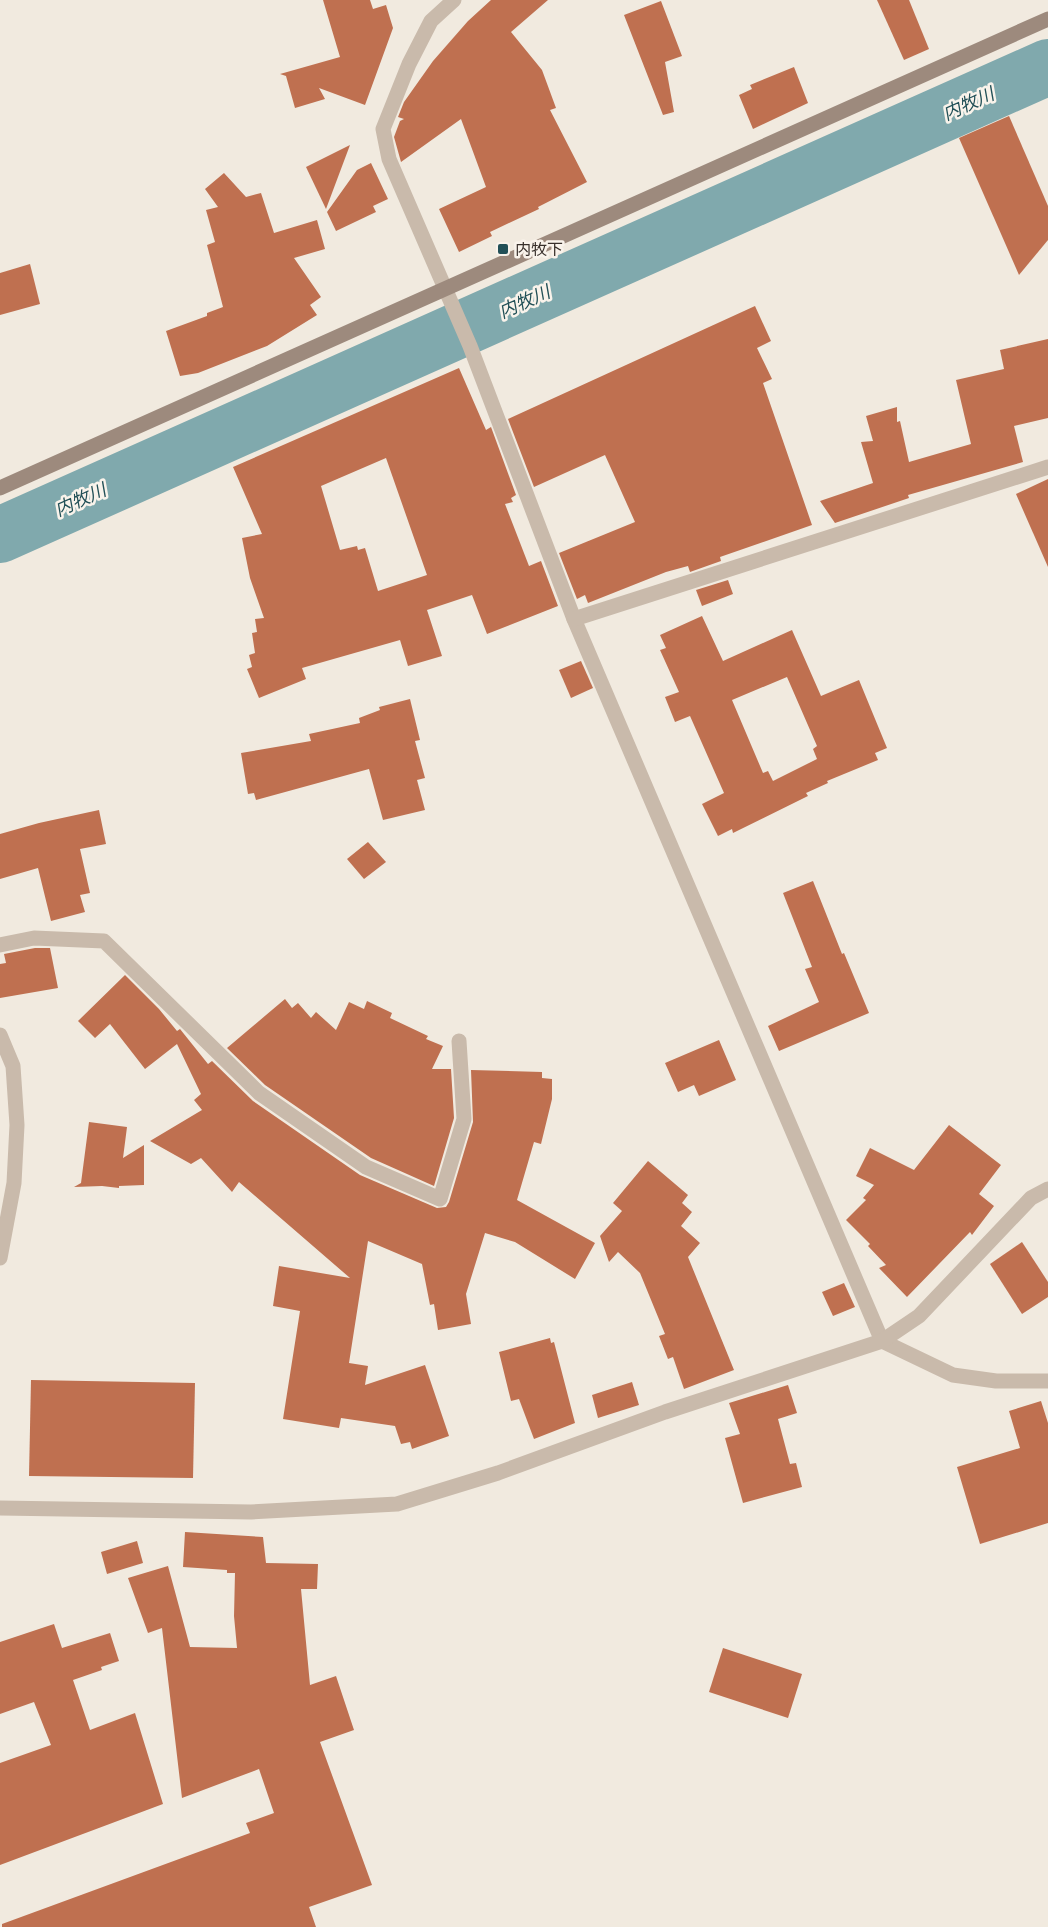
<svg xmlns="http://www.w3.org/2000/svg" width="1048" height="1927" viewBox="0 0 1048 1927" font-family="'Open Sans','Noto Sans JP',sans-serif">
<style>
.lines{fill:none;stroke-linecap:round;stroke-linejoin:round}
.river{stroke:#80a9ad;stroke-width:56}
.building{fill:#bf7050;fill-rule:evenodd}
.street{stroke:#c9baab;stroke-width:15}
.secondary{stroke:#9d8a7d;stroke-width:15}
.poi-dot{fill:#225057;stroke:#f9f3eb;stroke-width:2}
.labels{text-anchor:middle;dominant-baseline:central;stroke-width:5;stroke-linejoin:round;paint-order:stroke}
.poi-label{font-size:16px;fill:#372f2a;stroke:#f9f3eb;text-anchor:start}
.water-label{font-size:18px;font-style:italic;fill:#225057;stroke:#f9f3eb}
</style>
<rect width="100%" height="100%" fill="#f1eadf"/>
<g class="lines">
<path class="river" d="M 0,535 L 1048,67"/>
</g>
<g class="building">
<path d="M 323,0 L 370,0 L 373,9 L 386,5 L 393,28 L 365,105 L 319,88 L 325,99 L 295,108 L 286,76 L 280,74 L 340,57 Z"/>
<path d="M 491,0 L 548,0 L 511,32 L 542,70 L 556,108 L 550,110 L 587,182 L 538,207 L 539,209 L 490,232 L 492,236 L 459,252 L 439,209 L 486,187 L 461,119 L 401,162 L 394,137 L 400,121 L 404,119 L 398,117 L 404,102 L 433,61 L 468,21 Z"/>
<path d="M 877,0 L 909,0 L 929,49 L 904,60 Z"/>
<path d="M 661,1 L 682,56 L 665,62 L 674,112 L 663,115 L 624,15 Z"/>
<path d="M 794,67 L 808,103 L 753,129 L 739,95 L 752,89 L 750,85 Z"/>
<path d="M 1009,116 L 1048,206 L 1048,240 L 1019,275 L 959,138 Z"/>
<path d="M 350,145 L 326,209 L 306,167 Z"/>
<path d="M 371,163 L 388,199 L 373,206 L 376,212 L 336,231 L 327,212 L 357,170 Z"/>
<path d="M 224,173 L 246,197 L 261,193 L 274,233 L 317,220 L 325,249 L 294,258 L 321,297 L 310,305 L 317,315 L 267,346 L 198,373 L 180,376 L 166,331 L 207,316 L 207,313 L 223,307 L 207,245 L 215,242 L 206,210 L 218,207 L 205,189 Z"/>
<path d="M 30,264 L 40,304 L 0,315 L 0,273 Z"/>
<path d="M 755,306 L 771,341 L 757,348 L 772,379 L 763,383 L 812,525 L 720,557 L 721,561 L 690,572 L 688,566 L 666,572 L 588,603 L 585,595 L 577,599 L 559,553 L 635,522 L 605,455 L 534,487 L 508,419 Z"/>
<path d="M 1048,339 L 1048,418 L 1014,426 L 1023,462 L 908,495 L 909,498 L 835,523 L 820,501 L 873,483 L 861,442 L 873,441 L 866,416 L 897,407 L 897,422 L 900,421 L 909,462 L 971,444 L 956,380 L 1004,369 L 1000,350 Z"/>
<path d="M 459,368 L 486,430 L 491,427 L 516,495 L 511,498 L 513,502 L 505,504 L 529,566 L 541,561 L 558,606 L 487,634 L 472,595 L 427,610 L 442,656 L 408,666 L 400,640 L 302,668 L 306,679 L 259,698 L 247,669 L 252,667 L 249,655 L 255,653 L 252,633 L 257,632 L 255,619 L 264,618 L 250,578 L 242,538 L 262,534 L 233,467 ZM 386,458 L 427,575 L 378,591 L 365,548 L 358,550 L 357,546 L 340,550 L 321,486 Z"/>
<path d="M 1048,479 L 1048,567 L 1016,494 Z"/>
<path d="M 728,580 L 733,594 L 702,606 L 696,590 Z"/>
<path d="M 702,616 L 723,661 L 792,630 L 821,696 L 859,680 L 887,748 L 875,753 L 878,760 L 827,781 L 828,783 L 806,793 L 808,796 L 733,833 L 732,829 L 718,836 L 702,804 L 724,793 L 690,716 L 675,722 L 665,697 L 679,692 L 660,650 L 666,648 L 660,635 ZM 787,677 L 817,746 L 813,749 L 817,759 L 773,781 L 768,771 L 763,773 L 732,700 Z"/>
<path d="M 581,661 L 593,688 L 571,698 L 559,670 Z"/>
<path d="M 410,699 L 420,740 L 415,741 L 425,778 L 417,780 L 425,810 L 383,820 L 369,769 L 256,800 L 254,793 L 248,794 L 241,753 L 311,741 L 309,734 L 360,723 L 359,718 L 380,710 L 379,707 Z"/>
<path d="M 99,810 L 106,844 L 80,849 L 90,893 L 80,895 L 85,912 L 51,921 L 38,868 L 0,879 L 0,834 L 39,823 Z"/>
<path d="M 368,842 L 386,862 L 364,879 L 347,859 Z"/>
<path d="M 813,881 L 842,954 L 844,953 L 869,1013 L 779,1051 L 768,1026 L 819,1002 L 805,969 L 812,967 L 783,893 Z"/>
<path d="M 35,948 L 50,948 L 58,988 L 0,998 L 0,964 L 6,963 L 4,954 Z"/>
<path d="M 125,975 L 159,1009 L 177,1031 L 180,1029 L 208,1064 L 212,1061 L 253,1101 L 360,1175 L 437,1208 L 446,1207 L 449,1202 L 473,1122 L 471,1070 L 542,1072 L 542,1078 L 552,1079 L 552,1099 L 541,1144 L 534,1142 L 517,1200 L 595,1243 L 575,1279 L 515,1242 L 485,1233 L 466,1294 L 471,1324 L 438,1330 L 434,1304 L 430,1305 L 422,1264 L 368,1241 L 349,1363 L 368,1366 L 365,1385 L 425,1365 L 449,1436 L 412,1449 L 410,1442 L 401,1444 L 395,1426 L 341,1418 L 339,1428 L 283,1419 L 300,1311 L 273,1306 L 279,1266 L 350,1278 L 239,1182 L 232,1192 L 201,1158 L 191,1164 L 150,1141 L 202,1110 L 194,1100 L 201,1094 L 177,1044 L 145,1069 L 110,1024 L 95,1038 L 78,1021 Z"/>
<path d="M 285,999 L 292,1008 L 298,1003 L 311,1018 L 316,1012 L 336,1030 L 349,1002 L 364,1009 L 367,1001 L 392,1013 L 390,1018 L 428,1036 L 426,1039 L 443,1046 L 432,1069 L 451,1069 L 454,1118 L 434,1186 L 371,1158 L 265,1085 L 227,1048 Z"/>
<path d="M 719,1040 L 736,1080 L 699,1096 L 694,1085 L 678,1092 L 665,1063 Z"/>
<path d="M 89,1122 L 127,1127 L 123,1158 L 144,1145 L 144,1185 L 119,1186 L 119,1188 L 102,1186 L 74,1187 L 81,1183 Z"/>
<path d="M 949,1125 L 1001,1165 L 979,1194 L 994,1206 L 972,1235 L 970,1232 L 907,1297 L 879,1268 L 886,1265 L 868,1246 L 870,1244 L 846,1220 L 866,1200 L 863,1198 L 874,1185 L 856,1176 L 870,1148 L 914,1170 Z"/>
<path d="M 648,1161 L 688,1195 L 682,1203 L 692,1212 L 681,1226 L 700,1243 L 688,1257 L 734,1370 L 684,1389 L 673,1357 L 668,1359 L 659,1336 L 665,1334 L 640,1273 L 618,1252 L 609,1262 L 600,1236 L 622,1211 L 613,1203 Z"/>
<path d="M 1022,1242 L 1048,1282 L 1048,1297 L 1022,1314 L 990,1264 Z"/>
<path d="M 844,1283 L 855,1307 L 833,1316 L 822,1292 Z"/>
<path d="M 550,1338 L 551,1343 L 554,1342 L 575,1423 L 534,1439 L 519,1399 L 511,1401 L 499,1352 Z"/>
<path d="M 31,1380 L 195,1383 L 193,1478 L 29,1476 Z"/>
<path d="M 632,1382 L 639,1405 L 598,1418 L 592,1395 Z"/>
<path d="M 788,1385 L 797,1413 L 778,1419 L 790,1464 L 796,1463 L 802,1487 L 743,1503 L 725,1438 L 740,1434 L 729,1403 Z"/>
<path d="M 1041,1401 L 1048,1423 L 1048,1523 L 980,1544 L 957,1467 L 1020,1448 L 1009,1411 Z"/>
<path d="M 185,1532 L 263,1537 L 266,1563 L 318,1564 L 317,1589 L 301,1589 L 310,1685 L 336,1676 L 354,1730 L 320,1742 L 372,1885 L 309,1907 L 316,1927 L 2,1927 L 2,1924 L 250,1833 L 246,1823 L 274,1813 L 259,1769 L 182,1798 L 162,1628 L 148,1633 L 128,1578 L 168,1566 L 190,1647 L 237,1648 L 234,1616 L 235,1573 L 227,1573 L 227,1570 L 183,1567 Z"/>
<path d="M 137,1541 L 143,1563 L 107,1574 L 101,1552 Z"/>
<path d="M 54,1624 L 62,1648 L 110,1633 L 119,1661 L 101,1667 L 102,1670 L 73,1680 L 90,1730 L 135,1713 L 163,1804 L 0,1865 L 0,1763 L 51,1745 L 34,1702 L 0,1714 L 0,1642 Z"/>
<path d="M 723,1648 L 802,1674 L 788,1718 L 709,1692 Z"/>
</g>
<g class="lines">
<g class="street">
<path d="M 454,0 L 431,21 L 409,64 L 383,129 L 389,159 L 470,346 L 574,619 L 882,1341 L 953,1375 L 996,1381 L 1048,1381"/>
<path d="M 574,619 L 1048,467"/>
<path d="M 0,945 L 34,938 L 104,941 L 259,1093 L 366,1167 L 440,1199 L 464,1119 L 459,1041"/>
<path d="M 0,1035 L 13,1066 L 17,1125 L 14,1183 L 0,1258"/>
<path d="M 0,1508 L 251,1512 L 397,1504 L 498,1473 L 665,1412 L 882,1341 L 919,1316 L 1031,1198 L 1048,1189"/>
</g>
<path class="secondary" d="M 0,488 L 1048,19"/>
</g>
<rect class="poi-dot" x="497" y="243" width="12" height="12" rx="3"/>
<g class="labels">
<g class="poi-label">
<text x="515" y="249">内牧下</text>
</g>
<g class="water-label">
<text transform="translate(968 103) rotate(-24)">内牧川</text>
<text transform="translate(524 301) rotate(-24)">内牧川</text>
<text transform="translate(80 499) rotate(-24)">内牧川</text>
</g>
</g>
</svg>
